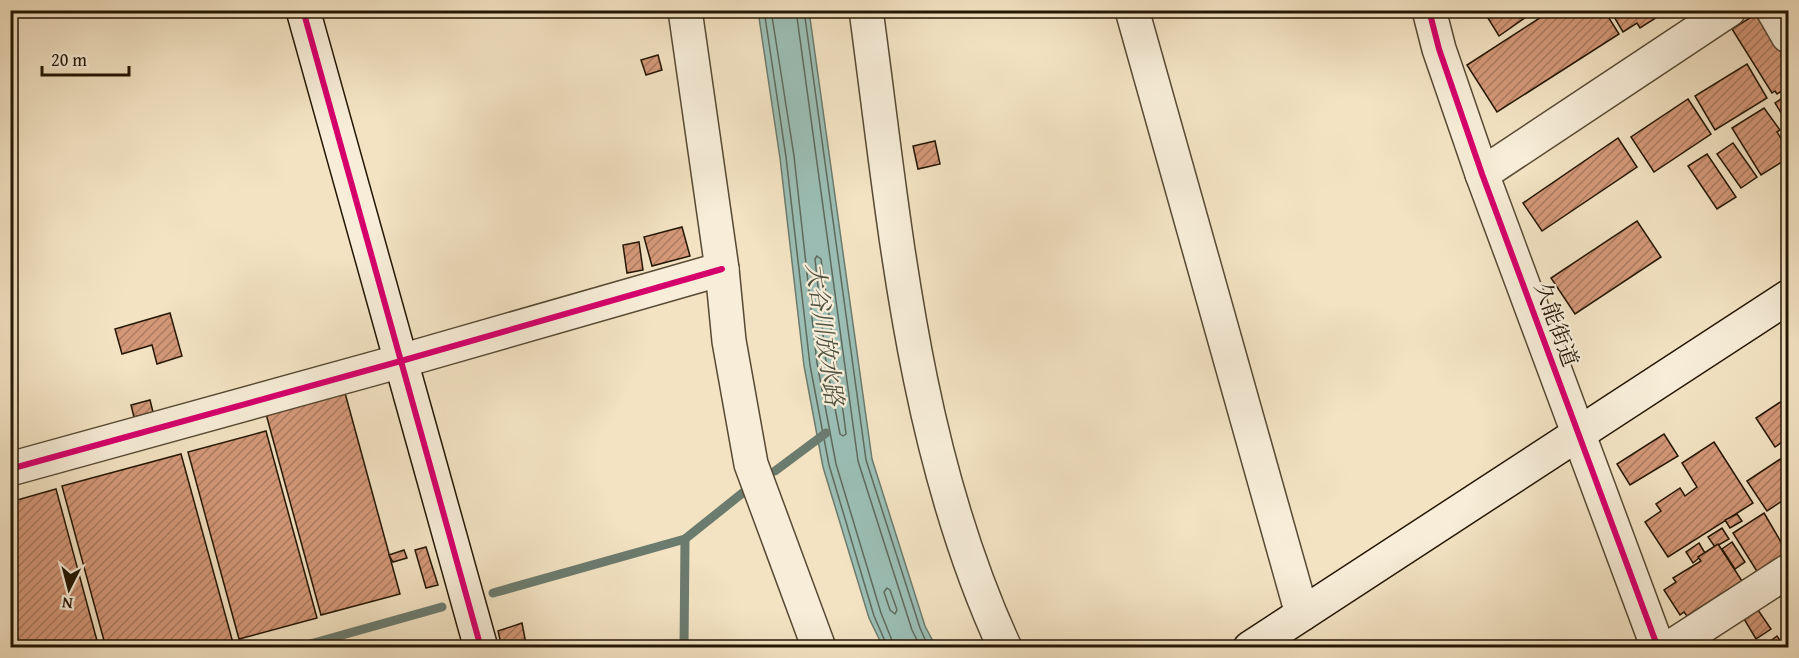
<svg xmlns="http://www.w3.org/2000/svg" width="1799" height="658" viewBox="0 0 1799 658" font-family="'Gentium Book Plus','Noto Serif JP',serif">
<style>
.water{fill:#9bbeb5;stroke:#6b7b6e;stroke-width:1.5}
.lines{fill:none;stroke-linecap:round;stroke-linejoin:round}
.shore{stroke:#5f6a5c;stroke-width:1.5}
.stream{stroke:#6b7b6e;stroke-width:9}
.building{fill:url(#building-hatch);stroke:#231603;stroke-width:1.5}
.street-casing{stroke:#574933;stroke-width:36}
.secondary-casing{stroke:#231603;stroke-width:36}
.street{stroke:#f7edd8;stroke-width:33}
.secondary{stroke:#f7edd8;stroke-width:33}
.cycleway-casing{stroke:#f7edd8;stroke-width:10}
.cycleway{stroke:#d6006c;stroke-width:6}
.labels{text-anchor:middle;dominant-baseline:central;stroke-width:4.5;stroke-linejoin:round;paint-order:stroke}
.street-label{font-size:22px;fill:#231603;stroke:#f7edd8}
.water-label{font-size:24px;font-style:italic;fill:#4d5141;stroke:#f7edd8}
</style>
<defs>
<pattern id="building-hatch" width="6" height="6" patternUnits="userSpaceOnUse" patternTransform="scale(1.5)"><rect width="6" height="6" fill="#d49879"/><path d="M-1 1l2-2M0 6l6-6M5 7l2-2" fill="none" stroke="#ac7b61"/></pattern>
</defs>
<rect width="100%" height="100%" fill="#f3e3c3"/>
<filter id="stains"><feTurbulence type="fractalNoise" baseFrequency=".00333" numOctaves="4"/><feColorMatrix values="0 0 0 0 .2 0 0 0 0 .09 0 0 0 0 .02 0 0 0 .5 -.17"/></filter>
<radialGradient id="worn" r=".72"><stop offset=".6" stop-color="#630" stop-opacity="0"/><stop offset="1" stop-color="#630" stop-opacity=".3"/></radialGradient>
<path class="water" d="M 758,11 L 809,11 L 872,459 L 925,626 L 936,647 L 883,647 L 869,618 L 823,467 L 804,366 L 780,158 Z"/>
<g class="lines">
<g class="shore">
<path d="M 764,10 L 786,157 L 810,365 L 829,465 L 874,616 L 888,648"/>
<path d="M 771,10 L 794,156 L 817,363 L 836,464 L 881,613 L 895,648"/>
<path d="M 796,10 L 858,461 L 912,630 L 921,648"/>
<path d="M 804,10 L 866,460 L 920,628 L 929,648"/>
<path d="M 817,256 L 821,259 L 844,418 L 846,434 L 843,436 L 840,434 L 826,362 L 815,259 Z"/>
<path d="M 887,588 L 890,590 L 897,610 L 895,614 L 890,610 L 884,592 Z"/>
</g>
<g class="stream">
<path d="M 775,471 L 826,433"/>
<path d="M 493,593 L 685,539 L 750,487"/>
<path d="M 296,648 L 442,607"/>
<path d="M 684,648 L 685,539"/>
</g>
</g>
<g class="building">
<path d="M 1483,10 L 1536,10 L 1499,36 Z"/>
<path d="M 1552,10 L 1604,10 L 1619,34 L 1497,112 L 1467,65 Z"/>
<path d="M 1610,10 L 1660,10 L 1662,14 L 1640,28 L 1637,23 L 1623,32 Z"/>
<path d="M 1761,11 L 1771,32 L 1788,57 L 1788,87 L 1777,94 L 1775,91 L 1772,93 L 1732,29 Z"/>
<path d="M 658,55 L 662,70 L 646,75 L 641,60 Z"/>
<path d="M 1747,64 L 1767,98 L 1715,130 L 1695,96 Z"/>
<path d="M 1788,94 L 1788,124 L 1775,103 Z"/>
<path d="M 1688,99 L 1711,134 L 1654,172 L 1631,137 Z"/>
<path d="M 1764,108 L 1780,130 L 1777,132 L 1788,149 L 1788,158 L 1761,175 L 1732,128 Z"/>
<path d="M 1618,138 L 1637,167 L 1542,231 L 1523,203 Z"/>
<path d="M 935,141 L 940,164 L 918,169 L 913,146 Z"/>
<path d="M 1733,143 L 1757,177 L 1741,188 L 1717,154 Z"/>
<path d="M 1707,154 L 1736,197 L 1717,209 L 1688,166 Z"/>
<path d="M 1637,221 L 1661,257 L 1575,314 L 1551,278 Z"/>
<path d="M 682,227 L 690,256 L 652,266 L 644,237 Z"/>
<path d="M 639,242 L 643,270 L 627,273 L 623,245 Z"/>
<path d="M 170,313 L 182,356 L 157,364 L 152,345 L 122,354 L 115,329 Z"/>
<path d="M 345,393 L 400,594 L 321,615 L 266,414 Z"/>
<path d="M 1788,397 L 1788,438 L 1775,447 L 1756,418 Z"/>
<path d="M 150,400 L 153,412 L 134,417 L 131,405 Z"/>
<path d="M 266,431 L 317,618 L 239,639 L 188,452 Z"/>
<path d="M 1664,434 L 1678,456 L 1630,485 L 1617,464 Z"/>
<path d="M 1714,442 L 1753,503 L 1668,557 L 1645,522 L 1661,511 L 1656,504 L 1680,488 L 1685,496 L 1697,487 L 1682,463 Z"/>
<path d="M 181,454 L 233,643 L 217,648 L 106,648 L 62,486 Z"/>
<path d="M 1788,454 L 1788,497 L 1767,511 L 1747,481 Z"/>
<path d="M 56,489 L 99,648 L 15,648 L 10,631 L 10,502 Z"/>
<path d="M 1764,513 L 1788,554 L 1758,573 L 1733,533 Z"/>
<path d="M 1737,514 L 1742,521 L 1730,528 L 1725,520 Z"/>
<path d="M 1722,528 L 1729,539 L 1715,547 L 1708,537 Z"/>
<path d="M 1732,542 L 1745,562 L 1735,569 L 1722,549 Z"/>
<path d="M 1699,543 L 1705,553 L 1693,563 L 1686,552 Z"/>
<path d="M 1718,544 L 1742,581 L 1687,616 L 1684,612 L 1680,615 L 1664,590 L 1676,582 L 1673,578 L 1701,561 L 1698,557 Z"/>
<path d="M 426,547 L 438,585 L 426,588 L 415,550 Z"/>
<path d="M 404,550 L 407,558 L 393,562 L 389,555 Z"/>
<path d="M 1758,610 L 1771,629 L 1756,639 L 1744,619 Z"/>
<path d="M 522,623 L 526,644 L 502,648 L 498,631 Z"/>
<path d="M 1777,636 L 1785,648 L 1761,648 Z"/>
</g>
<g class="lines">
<g class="street-casing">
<g id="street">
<path d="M 685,10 L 722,269 L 729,341 L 751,464 L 819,648"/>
<path d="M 866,10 C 895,224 913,449 1005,648"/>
<path d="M 1132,10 L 1302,614"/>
<path d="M 1429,10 L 1439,49 L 1482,174 L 1658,648"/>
<path d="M 1773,10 L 1788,36"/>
<path d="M 1482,174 L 1729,10"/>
<path d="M 10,469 L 401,361 L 722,269"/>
<path d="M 1669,648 L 1788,571"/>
</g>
</g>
<g class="secondary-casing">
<g id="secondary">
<path d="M 303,10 L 481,648"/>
<path d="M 1250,648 L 1788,297"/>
</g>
</g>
<use href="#street" class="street"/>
<use href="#secondary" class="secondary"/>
<g class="cycleway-casing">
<g id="cycleway">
<path d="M 303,10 L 481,648"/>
<path d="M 1429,10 L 1439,49 L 1482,174 L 1658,648"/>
<path d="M 10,469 L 401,361 L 722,269"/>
</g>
</g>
<use href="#cycleway" class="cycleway"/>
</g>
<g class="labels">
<g class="street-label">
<text transform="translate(1557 324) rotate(70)">久能街道</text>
</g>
<g class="water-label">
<text transform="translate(825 334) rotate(82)">大谷川放水路</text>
</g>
</g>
<rect width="1799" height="658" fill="none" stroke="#f3e3c3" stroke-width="36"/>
<rect x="12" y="12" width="1775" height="634" fill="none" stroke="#231603" stroke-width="3"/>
<rect x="18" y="18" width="1763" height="622" fill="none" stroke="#231603" stroke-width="1.5"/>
<g transform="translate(69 589) rotate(186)" stroke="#f7edd8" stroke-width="4.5" paint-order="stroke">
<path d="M0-4.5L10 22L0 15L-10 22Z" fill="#231603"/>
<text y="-9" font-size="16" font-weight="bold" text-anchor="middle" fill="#231603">N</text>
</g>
<path d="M42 66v9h87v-9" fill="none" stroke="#231603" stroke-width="3"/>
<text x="51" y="66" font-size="18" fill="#231603" stroke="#f7edd8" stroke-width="4.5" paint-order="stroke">20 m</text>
<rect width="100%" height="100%" filter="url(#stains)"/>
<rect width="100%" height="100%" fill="url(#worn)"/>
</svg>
